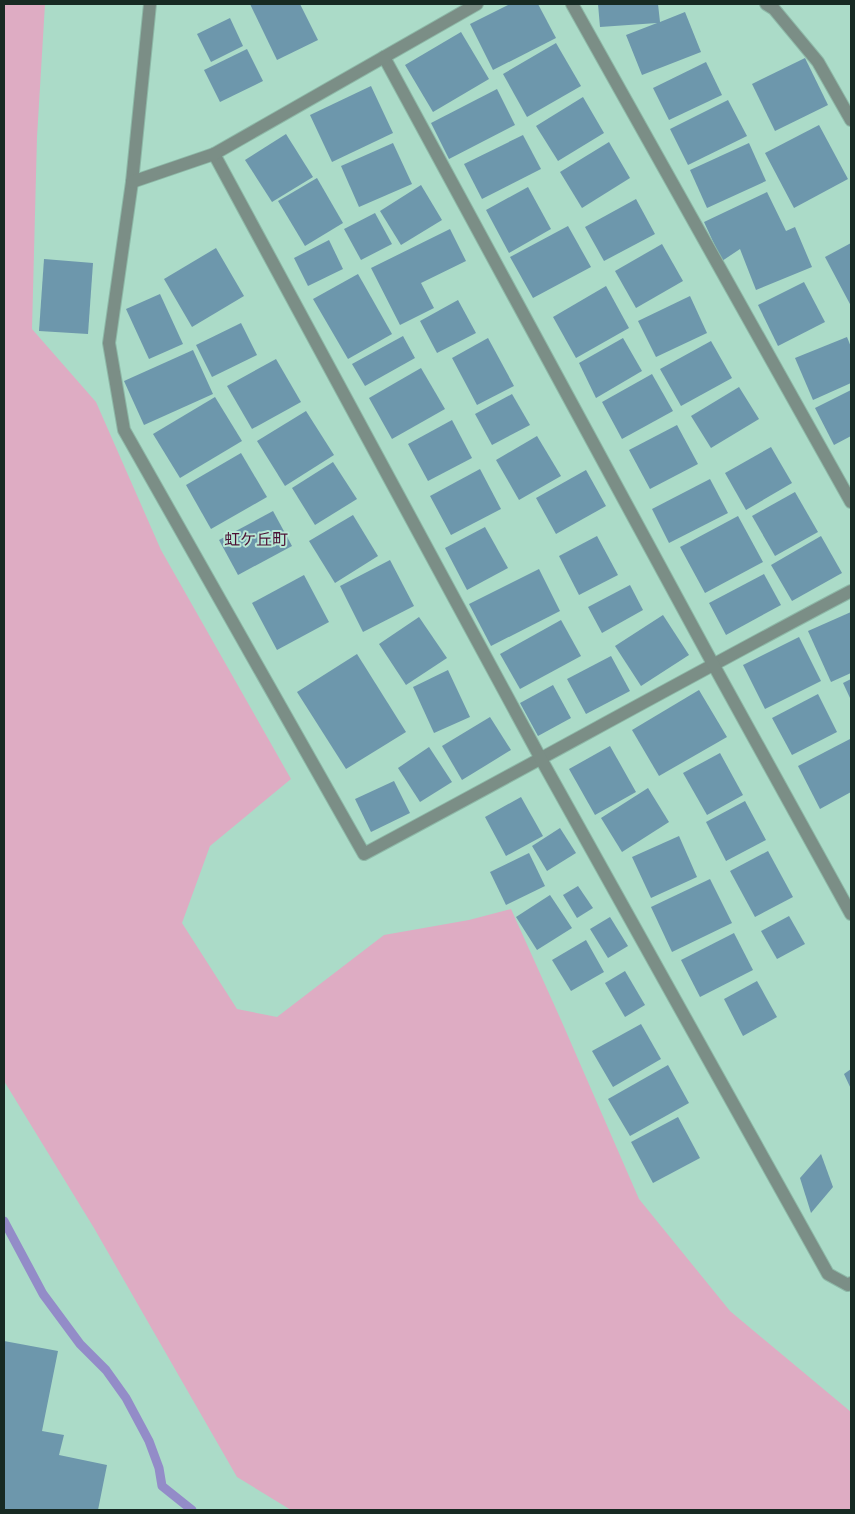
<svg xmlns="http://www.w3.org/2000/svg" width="855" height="1514" viewBox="0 0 855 1514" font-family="Manrope,'Noto Sans JP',sans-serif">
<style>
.green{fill:#deacc3}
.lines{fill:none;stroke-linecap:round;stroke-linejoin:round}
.stream{stroke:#938cc8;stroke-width:9}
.building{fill:#6d97ac}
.minor-casing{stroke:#8db8a7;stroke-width:14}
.minor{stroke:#7b8e86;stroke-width:12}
.labels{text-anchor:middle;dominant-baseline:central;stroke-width:4;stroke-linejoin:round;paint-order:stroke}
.quarter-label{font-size:16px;fill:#4c0f33;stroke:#b8e8d5}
</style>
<rect width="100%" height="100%" fill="#abdbc8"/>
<path class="green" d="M 4,4 L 45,4 L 37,137 L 32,329 L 96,402 L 161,550 L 291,779 L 210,846 L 182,923 L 237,1009 L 277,1017 L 384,935 L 469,920 L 511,909 L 561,1020 L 639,1199 L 730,1311 L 851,1412 L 851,1510 L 291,1510 L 237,1477 L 94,1228 L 4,1081 Z"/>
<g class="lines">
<path class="stream" d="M 4,1221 L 43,1294 L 80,1344 L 106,1370 L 126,1398 L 149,1441 L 159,1468 L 162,1486 L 192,1510"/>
</g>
<g class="building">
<path d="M 250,4 L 300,4 L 318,40 L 277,60 Z"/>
<path d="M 510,4 L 538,4 L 556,38 L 493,70 L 470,24 Z"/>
<path d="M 598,4 L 658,4 L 660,22 L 685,12 L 701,52 L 642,75 L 626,35 L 657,23 L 600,27 Z"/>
<path d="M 230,18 L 243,46 L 211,62 L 197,34 Z"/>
<path d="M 461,32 L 489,79 L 433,112 L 405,65 Z"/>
<path d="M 556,43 L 581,86 L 527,117 L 503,74 Z"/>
<path d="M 247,49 L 263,81 L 220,102 L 204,70 Z"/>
<path d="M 805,58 L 828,105 L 775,131 L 752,84 Z"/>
<path d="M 706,62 L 722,95 L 669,120 L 653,88 Z"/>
<path d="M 371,86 L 393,133 L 332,162 L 310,115 Z"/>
<path d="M 497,89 L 515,125 L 449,159 L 431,123 Z"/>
<path d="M 583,97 L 604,133 L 558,161 L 536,126 Z"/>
<path d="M 728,100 L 747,136 L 688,165 L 670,129 Z"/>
<path d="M 819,125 L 848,179 L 794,208 L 765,153 Z"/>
<path d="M 286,134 L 313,177 L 272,202 L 245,160 Z"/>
<path d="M 523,135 L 541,169 L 482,199 L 464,164 Z"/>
<path d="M 609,142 L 630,178 L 582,208 L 560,172 Z"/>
<path d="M 393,143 L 412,184 L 359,207 L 341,166 Z"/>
<path d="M 749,143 L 766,181 L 707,208 L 690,170 Z"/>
<path d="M 317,178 L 343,223 L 305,246 L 278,201 Z"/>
<path d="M 421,185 L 442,220 L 401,245 L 380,211 Z"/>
<path d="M 528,187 L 551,229 L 509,253 L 486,210 Z"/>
<path d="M 767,192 L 786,231 L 795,227 L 812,267 L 756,290 L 740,249 L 722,261 L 704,222 Z"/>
<path d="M 636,199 L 655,234 L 604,261 L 585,227 Z"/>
<path d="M 375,213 L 392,244 L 361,260 L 344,229 Z"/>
<path d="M 568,226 L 591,267 L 533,298 L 510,257 Z"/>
<path d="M 450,229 L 466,261 L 421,283 L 434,308 L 400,325 L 371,268 Z"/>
<path d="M 329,240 L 343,269 L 308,286 L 294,258 Z"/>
<path d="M 851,243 L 851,306 L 825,257 Z"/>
<path d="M 662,244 L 683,281 L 636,308 L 615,271 Z"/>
<path d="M 216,248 L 244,296 L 192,327 L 164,279 Z"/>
<path d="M 44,259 L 93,263 L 88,334 L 39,331 Z"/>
<path d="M 358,274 L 392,334 L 348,359 L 313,299 Z"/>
<path d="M 804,282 L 825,322 L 778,346 L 758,305 Z"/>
<path d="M 606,286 L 629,328 L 576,358 L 553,317 Z"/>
<path d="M 160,294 L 183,344 L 149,359 L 126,309 Z"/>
<path d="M 690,296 L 707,333 L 656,357 L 638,321 Z"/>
<path d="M 458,300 L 476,333 L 437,353 L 420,321 Z"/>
<path d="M 241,323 L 257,355 L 212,377 L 196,345 Z"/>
<path d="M 403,336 L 415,358 L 365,386 L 352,364 Z"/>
<path d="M 847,337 L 851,347 L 851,383 L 813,400 L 795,358 Z"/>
<path d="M 488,338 L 514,386 L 477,405 L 452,358 Z"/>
<path d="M 623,338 L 642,371 L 596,398 L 579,363 Z"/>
<path d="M 711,341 L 732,378 L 681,406 L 660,369 Z"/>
<path d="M 193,350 L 213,394 L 144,425 L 124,381 Z"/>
<path d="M 276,359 L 301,402 L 252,429 L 227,386 Z"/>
<path d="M 421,368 L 445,409 L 392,439 L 369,398 Z"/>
<path d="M 652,374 L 673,411 L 622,439 L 602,402 Z"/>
<path d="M 739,387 L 759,419 L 711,448 L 691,416 Z"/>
<path d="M 851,390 L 851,436 L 834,445 L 815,408 Z"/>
<path d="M 512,394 L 530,425 L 492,445 L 475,414 Z"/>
<path d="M 215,397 L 242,441 L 180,478 L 153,434 Z"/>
<path d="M 306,411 L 334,455 L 285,486 L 257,441 Z"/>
<path d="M 452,420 L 472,458 L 428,481 L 408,444 Z"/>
<path d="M 677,425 L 698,464 L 650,489 L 629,450 Z"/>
<path d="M 537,436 L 561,476 L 519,500 L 496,460 Z"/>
<path d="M 771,447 L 792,483 L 746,510 L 725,473 Z"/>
<path d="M 241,453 L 267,497 L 211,529 L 186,485 Z"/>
<path d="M 333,462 L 357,499 L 315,525 L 292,488 Z"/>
<path d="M 480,469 L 501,509 L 451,535 L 430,496 Z"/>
<path d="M 586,470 L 606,506 L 556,534 L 536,498 Z"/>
<path d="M 710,479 L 728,513 L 669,543 L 652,509 Z"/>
<path d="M 795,492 L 818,532 L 775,556 L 752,516 Z"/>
<path d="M 273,511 L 292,546 L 238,575 L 219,540 Z"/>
<path d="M 353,515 L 378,556 L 335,583 L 309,541 Z"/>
<path d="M 738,516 L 763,562 L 705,593 L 680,547 Z"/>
<path d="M 485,527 L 508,568 L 467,590 L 445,548 Z"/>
<path d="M 597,536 L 618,575 L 579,595 L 559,556 Z"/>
<path d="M 821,536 L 842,573 L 792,601 L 771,565 Z"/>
<path d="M 390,560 L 414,606 L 363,632 L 340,586 Z"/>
<path d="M 539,569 L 560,611 L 491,646 L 469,604 Z"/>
<path d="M 764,574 L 781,605 L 726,635 L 709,603 Z"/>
<path d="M 304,575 L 329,622 L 277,650 L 252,603 Z"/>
<path d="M 630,585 L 643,610 L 602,633 L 588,607 Z"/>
<path d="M 851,612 L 851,673 L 831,682 L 808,631 Z"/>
<path d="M 663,615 L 689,655 L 641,686 L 615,646 Z"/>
<path d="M 419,617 L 447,658 L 406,685 L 379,644 Z"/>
<path d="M 561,620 L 581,656 L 520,689 L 500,654 Z"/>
<path d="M 799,637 L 821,681 L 765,709 L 743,665 Z"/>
<path d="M 357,654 L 406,732 L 346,769 L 297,692 Z"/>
<path d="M 611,656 L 630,691 L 586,714 L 567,679 Z"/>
<path d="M 448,670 L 470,717 L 434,733 L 413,687 Z"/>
<path d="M 851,679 L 851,700 L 843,683 Z"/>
<path d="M 553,685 L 571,718 L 538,736 L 520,703 Z"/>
<path d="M 699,690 L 727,737 L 659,776 L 632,730 Z"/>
<path d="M 818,694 L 837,732 L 792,755 L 772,718 Z"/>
<path d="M 490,717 L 511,750 L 462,780 L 442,746 Z"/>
<path d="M 850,739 L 851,742 L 851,792 L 820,809 L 798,766 Z"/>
<path d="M 610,746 L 636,792 L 595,815 L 569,769 Z"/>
<path d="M 429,747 L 452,782 L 420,802 L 398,768 Z"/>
<path d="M 720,753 L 743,795 L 707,815 L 683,773 Z"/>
<path d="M 394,781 L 410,813 L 371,832 L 355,799 Z"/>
<path d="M 648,788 L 669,822 L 622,852 L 601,818 Z"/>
<path d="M 521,797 L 543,836 L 506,856 L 485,817 Z"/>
<path d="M 745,801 L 766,840 L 726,861 L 706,822 Z"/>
<path d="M 560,828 L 576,853 L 547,871 L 532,846 Z"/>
<path d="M 679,836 L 697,877 L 651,898 L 632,857 Z"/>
<path d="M 768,851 L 793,897 L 755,917 L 730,871 Z"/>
<path d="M 529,853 L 545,886 L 506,905 L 490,872 Z"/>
<path d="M 710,879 L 732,923 L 672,952 L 651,907 Z"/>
<path d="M 578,886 L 593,908 L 577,918 L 563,895 Z"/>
<path d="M 550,895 L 572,928 L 537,950 L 516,917 Z"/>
<path d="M 789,916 L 805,944 L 777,959 L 761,931 Z"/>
<path d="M 610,917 L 628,946 L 608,958 L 590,929 Z"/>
<path d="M 734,933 L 753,970 L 700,997 L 681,960 Z"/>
<path d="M 586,940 L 604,972 L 571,991 L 552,960 Z"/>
<path d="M 625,971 L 645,1005 L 625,1017 L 605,983 Z"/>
<path d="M 757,981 L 777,1017 L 743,1036 L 724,999 Z"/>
<path d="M 641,1024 L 661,1059 L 613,1087 L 592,1051 Z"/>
<path d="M 668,1065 L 689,1103 L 630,1136 L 608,1099 Z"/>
<path d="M 851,1069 L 851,1089 L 844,1074 Z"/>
<path d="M 678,1117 L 700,1158 L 653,1183 L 631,1142 Z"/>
<path d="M 821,1154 L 833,1187 L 811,1213 L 800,1178 Z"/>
<path d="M 4,1341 L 58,1351 L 42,1431 L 64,1435 L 59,1455 L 107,1465 L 98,1510 L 4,1510 Z"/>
</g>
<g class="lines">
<g class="minor-casing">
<g id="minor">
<path d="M 150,4 L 132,182 L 109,343 L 124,430 L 364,854 C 527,767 688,677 851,591"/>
<path d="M 572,4 L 851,502"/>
<path d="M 766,4 L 774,9 L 818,62 L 851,120"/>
<path d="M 384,57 L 713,664 L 851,914"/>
<path d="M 214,154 L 541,759 L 828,1274 L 848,1285 L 851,1283"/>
<path d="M 132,182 L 214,154 L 477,4"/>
</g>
</g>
<use href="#minor" class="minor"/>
</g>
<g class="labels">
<g class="quarter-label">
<text x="256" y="539">虹ケ丘町</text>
</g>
</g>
<rect width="855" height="1514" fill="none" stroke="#172a23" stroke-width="10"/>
</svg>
